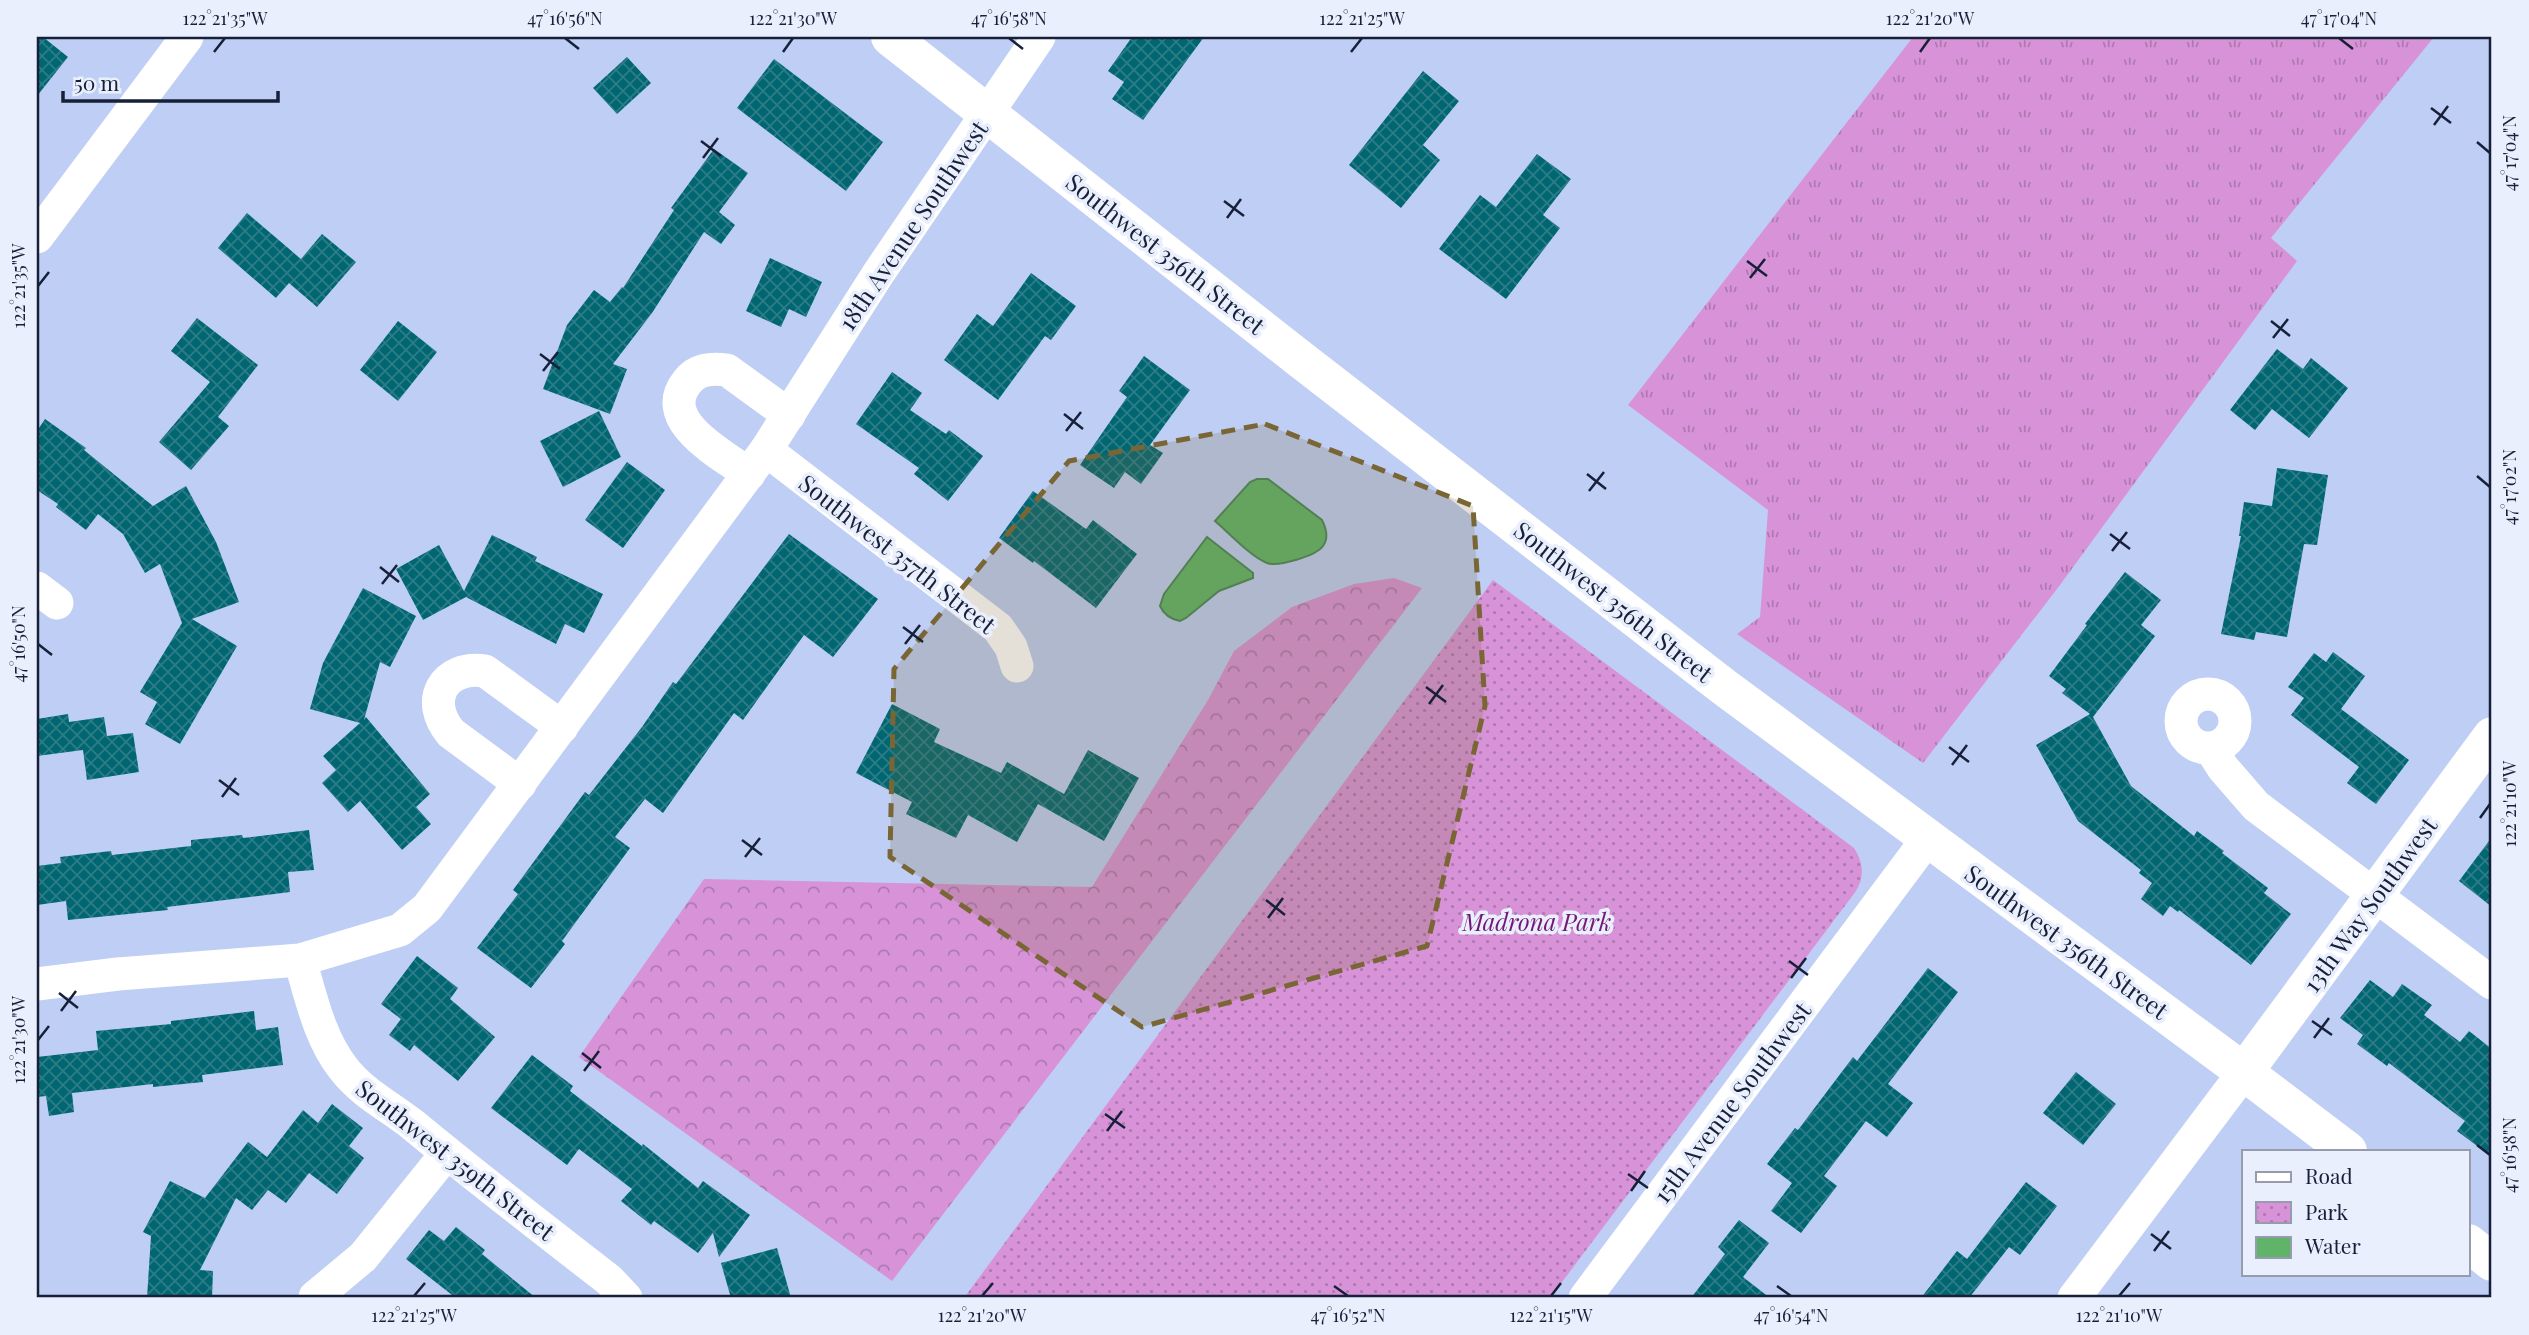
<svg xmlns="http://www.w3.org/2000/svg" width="2529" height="1335" viewBox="0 0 2529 1335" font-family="'Playfair Display',serif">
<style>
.grass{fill:url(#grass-tufts)}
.forest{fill:url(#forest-crowns)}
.park{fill:url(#park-dots)}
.water{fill:#5fb46a;stroke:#49885b;stroke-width:2}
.building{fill:url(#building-cross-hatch)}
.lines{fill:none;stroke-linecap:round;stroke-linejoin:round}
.minor{stroke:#fff;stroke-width:33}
.tertiary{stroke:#fff;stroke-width:38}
.secondary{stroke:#fff;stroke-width:38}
.marked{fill:#7a6635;fill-opacity:0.2;stroke:#7a6635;stroke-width:5;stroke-dasharray:14 9;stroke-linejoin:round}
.ticks{fill:none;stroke:#172038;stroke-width:2.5}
.labels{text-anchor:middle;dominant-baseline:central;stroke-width:7;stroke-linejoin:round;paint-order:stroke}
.street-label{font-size:24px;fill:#172038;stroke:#eaeffd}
.park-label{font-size:24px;font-style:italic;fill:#731776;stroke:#eaeffd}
.neatline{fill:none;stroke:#172038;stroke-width:2.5}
.ticks-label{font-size:18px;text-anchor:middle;fill:#172038}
</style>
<defs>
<pattern id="grass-tufts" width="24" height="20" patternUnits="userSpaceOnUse" patternTransform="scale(1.75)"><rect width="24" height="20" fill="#d893d8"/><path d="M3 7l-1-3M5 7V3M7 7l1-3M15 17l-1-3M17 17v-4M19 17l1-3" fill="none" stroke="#ae78b0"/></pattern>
<pattern id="forest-crowns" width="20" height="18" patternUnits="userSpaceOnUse" patternTransform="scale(1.75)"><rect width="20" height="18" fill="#d893d8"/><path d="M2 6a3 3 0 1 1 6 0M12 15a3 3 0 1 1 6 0" fill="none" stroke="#ae78b0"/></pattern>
<pattern id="park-dots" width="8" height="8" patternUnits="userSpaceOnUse" patternTransform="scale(1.75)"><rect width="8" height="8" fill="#d893d8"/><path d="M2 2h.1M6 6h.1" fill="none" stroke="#ae78b0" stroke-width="1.8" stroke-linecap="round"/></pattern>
<pattern id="building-cross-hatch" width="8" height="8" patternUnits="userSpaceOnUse" patternTransform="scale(1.75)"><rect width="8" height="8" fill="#006772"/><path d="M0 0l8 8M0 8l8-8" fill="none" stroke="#2e7c86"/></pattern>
</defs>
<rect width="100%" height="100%" fill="#becef4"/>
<path class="grass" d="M 1913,37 L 2434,37 L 2271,238 L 2297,261 L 2060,585 L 1923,763 L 1737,634 L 1760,617 L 1768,510 L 1628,405 Z"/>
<path class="forest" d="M 1394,578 L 1422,588 L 892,1281 L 579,1057 L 704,879 L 1092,887 L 1208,700 L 1234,651 L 1292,607 L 1354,584 Z"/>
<path class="park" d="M 1493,580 L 1854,848 C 1863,862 1865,876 1856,891 L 1550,1298 L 964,1298 Z"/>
<g class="water">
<path d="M 1257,479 L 1268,479 L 1322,520 C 1326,528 1329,538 1323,546 C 1316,556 1278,567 1267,563 C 1251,557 1229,533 1215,521 L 1250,482 Z"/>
<path d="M 1207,537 L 1253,573 L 1253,578 L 1219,591 L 1186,618 L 1180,621 C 1170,619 1164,615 1160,606 L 1164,594 Z"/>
</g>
<g class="building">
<path d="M 37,37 L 43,37 L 68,57 L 37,96 Z"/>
<path d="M 1132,37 L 1204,37 L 1143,120 L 1112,99 L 1124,82 L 1108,71 Z"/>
<path d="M 627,57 L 651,83 L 617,114 L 593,88 Z"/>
<path d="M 774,59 L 883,142 L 846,191 L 737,108 Z"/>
<path d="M 1423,71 L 1459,101 L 1423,145 L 1440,160 L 1401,208 L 1349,165 Z"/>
<path d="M 714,149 L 748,173 L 719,212 L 735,225 L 721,244 L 704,232 L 652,313 L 613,364 L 627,369 L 610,414 L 543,389 L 567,325 L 594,290 L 610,302 L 622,287 L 623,288 L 674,210 L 671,208 Z"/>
<path d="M 1537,154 L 1571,179 L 1543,215 L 1560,228 L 1506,299 L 1439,249 L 1480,195 L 1496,207 Z"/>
<path d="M 247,213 L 301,259 L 322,234 L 356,262 L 317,307 L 289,283 L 276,298 L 218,248 Z"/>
<path d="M 770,258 L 822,282 L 806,317 L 789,309 L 781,327 L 746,311 Z"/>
<path d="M 1031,273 L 1076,306 L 1051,340 L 1045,336 L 998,400 L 944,360 L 977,314 L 993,326 Z"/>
<path d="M 197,318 L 258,365 L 218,417 L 229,426 L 191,470 L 159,442 L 210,382 L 171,351 Z"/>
<path d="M 398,321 L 437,352 L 398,401 L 360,370 Z"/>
<path d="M 2277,349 L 2303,369 L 2311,358 L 2348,388 L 2309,438 L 2272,409 L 2255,430 L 2230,410 Z"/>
<path d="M 1144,356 L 1190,390 L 1150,445 L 1163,453 L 1141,484 L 1125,472 L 1114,488 L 1080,465 L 1127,397 L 1119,391 Z"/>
<path d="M 892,372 L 922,393 L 910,410 L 946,434 L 949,430 L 983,456 L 948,501 L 914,474 L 919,468 L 856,424 Z"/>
<path d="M 599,411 L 621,457 L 563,487 L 540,441 Z"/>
<path d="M 45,419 L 86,448 L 84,450 L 153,506 L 186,486 L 216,542 L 239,602 L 192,619 L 237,646 L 180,744 L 145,724 L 157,702 L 140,692 L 182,623 L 160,564 L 145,573 L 123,534 L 98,514 L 86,530 L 56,507 L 58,504 L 37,490 L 37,431 Z"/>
<path d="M 627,462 L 665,490 L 623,548 L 585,520 Z"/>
<path d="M 2277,468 L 2328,475 L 2317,545 L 2304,544 L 2287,637 L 2256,632 L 2254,640 L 2221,634 L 2241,536 L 2239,536 L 2244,502 L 2272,506 Z"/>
<path d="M 1033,491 L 1086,529 L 1093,520 L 1137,554 L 1096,608 L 1034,561 L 1033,563 L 999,538 Z"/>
<path d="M 789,534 L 878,599 L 833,657 L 804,635 L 743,720 L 734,713 L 663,813 L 645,799 L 615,837 L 630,848 L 562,941 L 565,944 L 531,988 L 477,948 L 518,894 L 513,890 L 585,792 L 589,795 L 642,727 L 673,682 L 676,684 Z"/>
<path d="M 492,535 L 537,557 L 535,561 L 603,594 L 584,633 L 565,624 L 556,644 L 466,597 L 423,620 L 396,569 L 439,545 L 464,591 Z"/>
<path d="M 2125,572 L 2161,600 L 2141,625 L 2155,636 L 2093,717 L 2131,786 L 2194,836 L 2197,831 L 2224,851 L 2222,853 L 2268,888 L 2264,893 L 2291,914 L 2251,965 L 2179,910 L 2178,912 L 2170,906 L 2163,916 L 2141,899 L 2152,883 L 2139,873 L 2141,870 L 2078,821 L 2036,745 L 2090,714 L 2062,693 L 2066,689 L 2049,676 L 2087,625 L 2085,624 Z"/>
<path d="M 363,588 L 416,616 L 390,667 L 380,662 L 364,720 L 366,717 L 430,794 L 416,807 L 431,824 L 402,850 L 360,801 L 348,812 L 322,783 L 336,770 L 323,756 L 360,723 L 310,709 L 323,663 Z"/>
<path d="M 2333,652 L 2365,676 L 2341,709 L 2409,760 L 2376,804 L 2347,783 L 2359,767 L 2291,715 L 2304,698 L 2288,687 L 2314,653 L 2326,662 Z"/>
<path d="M 892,704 L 940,729 L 934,742 L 1001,773 L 1007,762 L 1064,794 L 1088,750 L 1139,778 L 1104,841 L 1038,804 L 1017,842 L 968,815 L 956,838 L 906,814 L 912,802 L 856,773 Z"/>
<path d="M 68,714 L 69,722 L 104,717 L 107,736 L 133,733 L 139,772 L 87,780 L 83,750 L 37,756 L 37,719 Z"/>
<path d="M 309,830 L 314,870 L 288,872 L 290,892 L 167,907 L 168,910 L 68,920 L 66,901 L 37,905 L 37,866 L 61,863 L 60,857 L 111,851 L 112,855 L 191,846 L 191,840 L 242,835 L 243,838 Z"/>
<path d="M 2492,837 L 2492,907 L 2459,881 Z"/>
<path d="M 417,956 L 458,988 L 450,999 L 495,1037 L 458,1081 L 414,1045 L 410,1051 L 389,1035 L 401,1019 L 381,1004 Z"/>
<path d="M 1928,968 L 1958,992 L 1888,1084 L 1913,1103 L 1887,1137 L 1866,1121 L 1824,1176 L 1837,1186 L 1801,1233 L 1771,1211 L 1792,1183 L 1767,1164 L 1795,1128 L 1798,1130 L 1853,1057 L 1857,1061 Z"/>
<path d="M 2370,980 L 2393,997 L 2402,984 L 2432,1005 L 2424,1015 L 2460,1042 L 2469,1031 L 2492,1049 L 2492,1157 L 2457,1131 L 2465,1121 L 2389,1063 L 2387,1066 L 2357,1044 L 2363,1035 L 2340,1018 Z"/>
<path d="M 254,1011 L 256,1030 L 278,1027 L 283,1065 L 202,1075 L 203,1082 L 153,1087 L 153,1084 L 72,1093 L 74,1112 L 49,1116 L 46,1096 L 37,1097 L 37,1057 L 98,1050 L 96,1031 L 171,1024 L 171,1021 Z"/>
<path d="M 532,1055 L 573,1086 L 570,1091 L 642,1146 L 643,1144 L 698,1188 L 703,1181 L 750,1215 L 719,1257 L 713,1233 L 698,1253 L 654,1221 L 651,1225 L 621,1201 L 632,1189 L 579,1149 L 567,1165 L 491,1108 Z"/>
<path d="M 2076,1072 L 2116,1104 L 2083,1145 L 2043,1113 Z"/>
<path d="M 332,1104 L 363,1128 L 349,1146 L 364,1158 L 337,1194 L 309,1173 L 286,1203 L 268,1190 L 252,1210 L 236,1198 L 200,1270 L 213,1271 L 212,1298 L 147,1298 L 151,1236 L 143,1232 L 170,1181 L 205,1198 L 248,1142 L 267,1157 L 303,1110 L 318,1123 Z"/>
<path d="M 2026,1182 L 2057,1206 L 2020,1255 L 2009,1247 L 1969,1298 L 1921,1298 L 1957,1251 L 1967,1259 Z"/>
<path d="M 1739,1220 L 1769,1243 L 1743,1277 L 1770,1298 L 1691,1298 L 1725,1254 L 1718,1247 Z"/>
<path d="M 456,1227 L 485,1250 L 482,1254 L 536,1298 L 456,1298 L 406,1259 L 429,1230 L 444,1241 Z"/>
<path d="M 777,1248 L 791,1298 L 731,1298 L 721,1263 Z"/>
</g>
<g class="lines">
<g class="minor">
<path d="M 37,237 L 187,37"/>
<path d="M 766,450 L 998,628 L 1011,647 L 1017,666"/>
<path d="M 749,474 C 723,455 656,421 687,382 C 697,369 711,368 727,370 L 789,415"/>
<path d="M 37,588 L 57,603"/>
<circle cx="2208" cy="721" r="27"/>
<path d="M 2211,749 L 2223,768 L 2256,806 L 2492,983"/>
<path d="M 520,784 L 451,733 C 424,701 443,665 485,671 L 562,727"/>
<path d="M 300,960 C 311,997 319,1037 343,1068 C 362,1093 389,1106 413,1125 C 477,1178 543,1229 609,1280 L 626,1298"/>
<path d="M 37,984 L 118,974 L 300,960 L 400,930 L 427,908 L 766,450 L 878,274 L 1039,37"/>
<path d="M 315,1297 L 363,1257 L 446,1154"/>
<path d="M 1585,1298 L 1928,838"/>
<path d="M 2074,1298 L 2244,1072"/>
</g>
<path class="tertiary" d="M 2244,1072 L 2492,736"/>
<g class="secondary">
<path d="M 890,37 L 1300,359 L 1724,687 L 2244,1072 L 2348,1151"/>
<path d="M 2468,1243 L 2492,1262"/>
</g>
</g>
<path class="marked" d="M 1265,424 L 1473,506 L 1485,706 L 1427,946 L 1142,1027 L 890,857 L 894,669 L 1069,461 Z"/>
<path class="ticks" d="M 565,38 L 579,49M 1009,38 L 1023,49M 2339,38 L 2353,49M 214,52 L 225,38M 783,52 L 793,38M 1351,52 L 1362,38M 1920,52 L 1930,38M 2431,108 L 2451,123M 2434,125 L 2448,106M 701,141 L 721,156M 2477,142 L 2490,153M 703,158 L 718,138M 1224,201 L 1244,216M 1227,218 L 1241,199M 1747,261 L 1767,276M 1750,278 L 1765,259M 38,286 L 49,272M 2271,321 L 2290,336M 2273,338 L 2288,319M 540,354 L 560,369M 543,371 L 558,352M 1064,414 L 1083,429M 1066,431 L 1081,412M 1587,474 L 1606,489M 2477,476 L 2490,487M 1589,491 L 1604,472M 2110,534 L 2130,549M 2112,551 L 2127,532M 380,567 L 399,582M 382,584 L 397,565M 903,627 L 923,642M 38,644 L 52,655M 905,644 L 920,625M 1426,687 L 1446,702M 1429,704 L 1443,685M 1949,747 L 1969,762M 1952,765 L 1967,745M 219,780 L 239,795M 222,797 L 236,778M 2480,818 L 2490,804M 742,840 L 762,855M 745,857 L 760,838M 1266,900 L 1285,915M 1268,918 L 1283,898M 1789,961 L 1808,975M 1791,978 L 1806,958M 59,993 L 78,1008M 61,1011 L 76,991M 2312,1021 L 2332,1035M 2314,1038 L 2329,1018M 38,1040 L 49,1026M 582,1053 L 601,1068M 584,1071 L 599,1051M 1105,1114 L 1125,1128M 1107,1131 L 1122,1111M 2477,1145 L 2490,1155M 1628,1174 L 1648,1188M 1631,1191 L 1645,1171M 2151,1234 L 2171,1249M 2154,1251 L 2169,1231M 1334,1286 L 1348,1296M 1777,1286 L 1791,1296M 414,1296 L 425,1283M 982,1296 L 993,1283M 1551,1296 L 1561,1283M 2119,1296 L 2130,1283"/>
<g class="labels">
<g class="street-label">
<text transform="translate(912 225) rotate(-56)">18th Avenue Southwest</text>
<text transform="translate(1166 253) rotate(38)">Southwest 356th Street</text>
<text transform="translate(898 553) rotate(38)">Southwest 357th Street</text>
<text transform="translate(1614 601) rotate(38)">Southwest 356th Street</text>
<text transform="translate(2369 904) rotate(-54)">13th Way Southwest</text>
<text transform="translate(2067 941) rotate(36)">Southwest 356th Street</text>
<text transform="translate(1731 1102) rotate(-53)">15th Avenue Southwest</text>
<text transform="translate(456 1159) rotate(38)">Southwest 359th Street</text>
</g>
<g class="park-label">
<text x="1537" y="921">Madrona Park</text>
</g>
</g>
<rect width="2529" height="1335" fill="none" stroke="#eaeffd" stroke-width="77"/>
<rect x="2242" y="1150" width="228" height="126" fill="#eaeffd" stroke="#969cae" stroke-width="2"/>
<rect x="2256" y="1172" width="35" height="10" fill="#ffffff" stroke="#969cae" stroke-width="2"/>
<text x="2305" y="1184" font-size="21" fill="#172038">Road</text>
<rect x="2256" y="1202" width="35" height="21" fill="url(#park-dots)" stroke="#969cae" stroke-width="2"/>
<text x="2305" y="1220" font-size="21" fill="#172038">Park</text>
<rect x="2256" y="1237" width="35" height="21" fill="#5fb46a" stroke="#969cae" stroke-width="2"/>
<text x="2305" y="1254" font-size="21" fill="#172038">Water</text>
<path d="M63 91v10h215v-10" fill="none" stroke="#172038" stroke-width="3.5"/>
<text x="74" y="91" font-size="21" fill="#172038" stroke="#eaeffd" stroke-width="5" paint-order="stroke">50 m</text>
<rect x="38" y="38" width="2452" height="1258" class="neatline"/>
<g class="ticks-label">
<text x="225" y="25">122°21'35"W</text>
<text x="565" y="25">47°16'56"N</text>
<text x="793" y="25">122°21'30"W</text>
<text x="1009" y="25">47°16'58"N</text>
<text x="1362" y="25">122°21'25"W</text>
<text x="1930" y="25">122°21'20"W</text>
<text x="2339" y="25">47°17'04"N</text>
<text transform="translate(2510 153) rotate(-90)" y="6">47°17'04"N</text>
<text transform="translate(19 286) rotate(-90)" y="6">122°21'35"W</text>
<text transform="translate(2510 487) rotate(-90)" y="6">47°17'02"N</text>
<text transform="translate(19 644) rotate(-90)" y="6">47°16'50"N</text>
<text transform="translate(2510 804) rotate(-90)" y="6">122°21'10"W</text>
<text transform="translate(19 1040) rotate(-90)" y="6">122°21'30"W</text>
<text transform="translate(2510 1155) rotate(-90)" y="6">47°16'58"N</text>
<text x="414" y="1322">122°21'25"W</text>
<text x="982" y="1322">122°21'20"W</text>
<text x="1348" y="1322">47°16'52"N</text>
<text x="1551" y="1322">122°21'15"W</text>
<text x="1791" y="1322">47°16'54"N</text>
<text x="2119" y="1322">122°21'10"W</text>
</g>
</svg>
